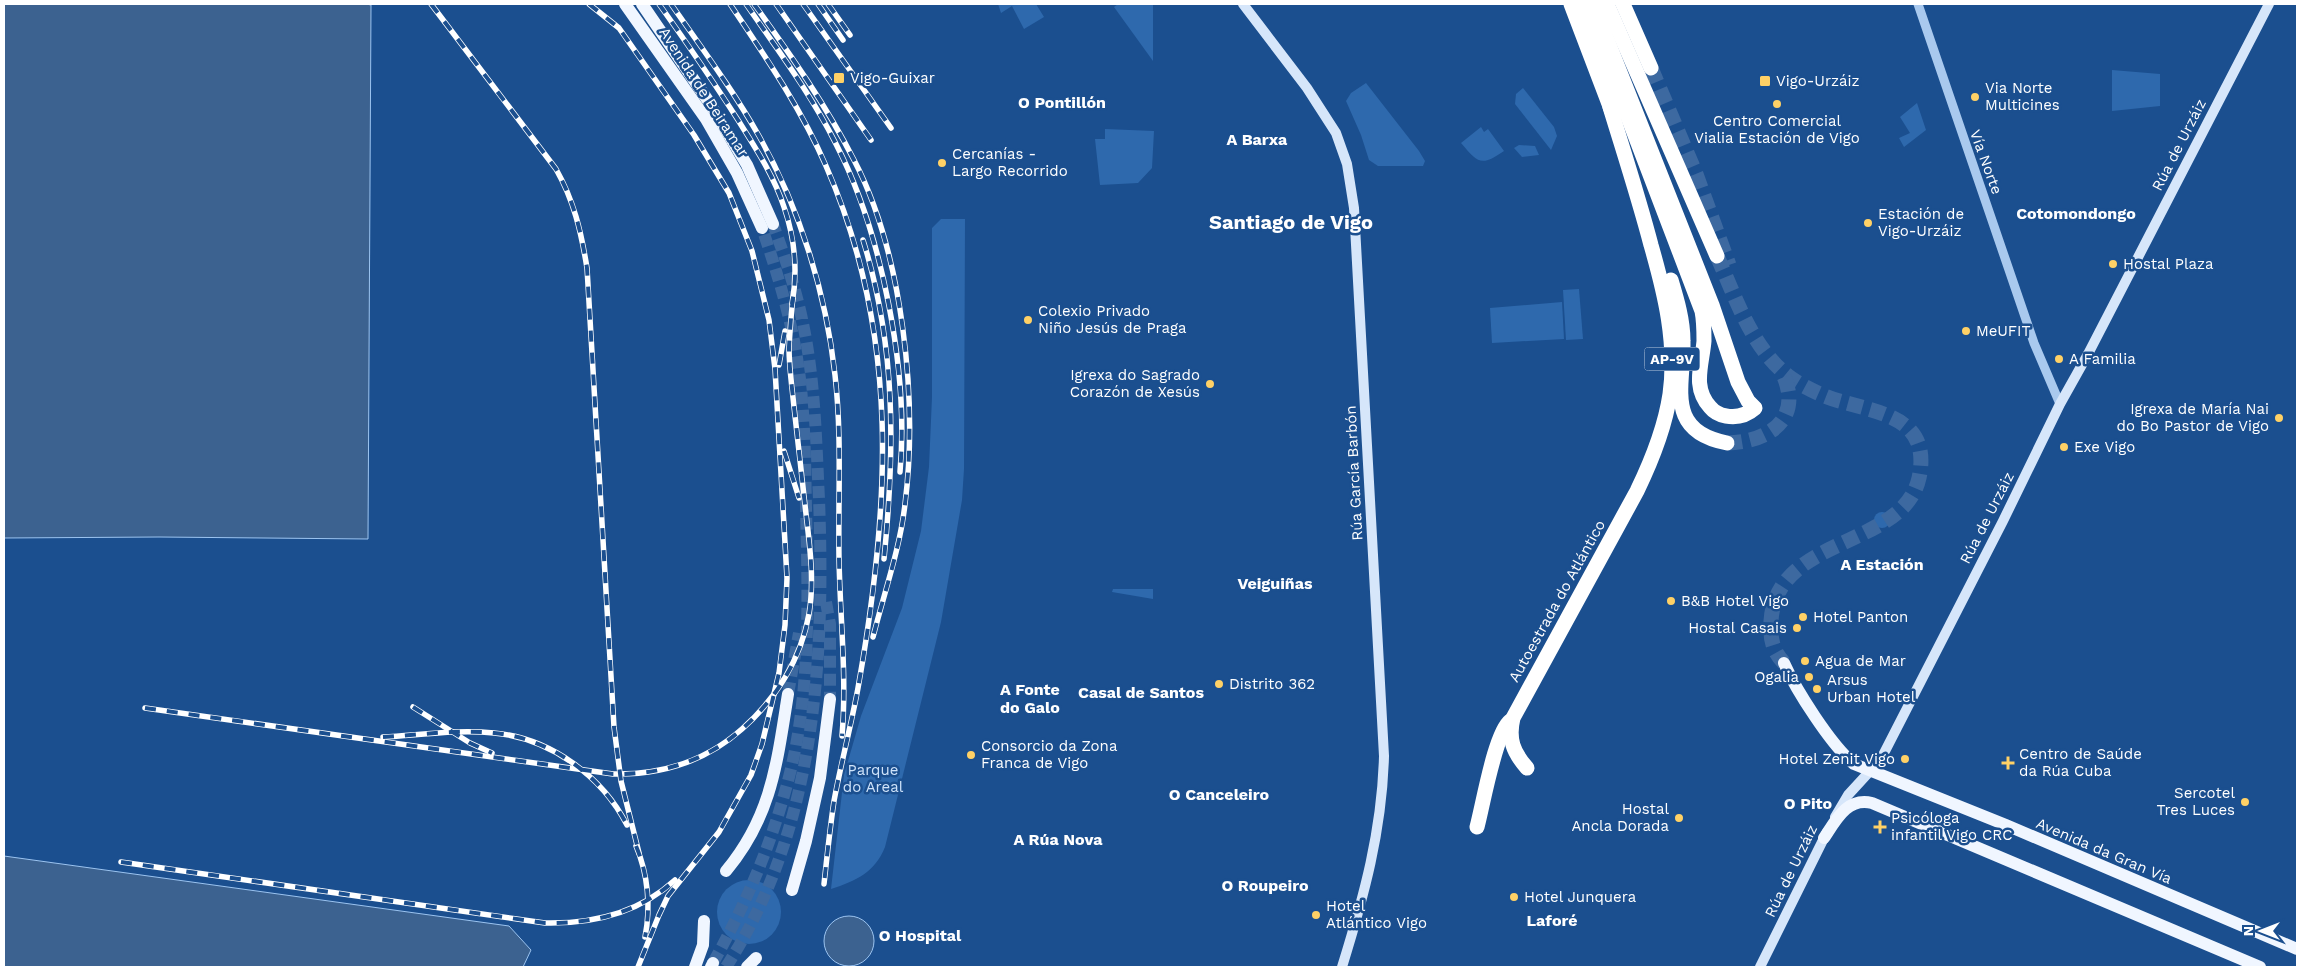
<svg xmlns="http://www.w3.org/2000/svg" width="2301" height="971" viewBox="0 0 2301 971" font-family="'Work Sans',sans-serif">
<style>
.green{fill:#2e69ad}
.water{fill:#3c6290;stroke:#9cc4f0}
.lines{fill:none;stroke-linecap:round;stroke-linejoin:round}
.primary-tunnel{stroke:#3d69a0;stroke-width:12;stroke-dasharray:12 6;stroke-linecap:butt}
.motorway-tunnel{stroke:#3d69a0;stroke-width:15;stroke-dasharray:15 8;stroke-linecap:butt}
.tertiary{stroke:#a9c9ee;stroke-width:9}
.secondary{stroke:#d6e6fa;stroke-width:10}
.primary{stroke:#f0f6ff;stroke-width:12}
.motorway{stroke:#fff;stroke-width:15}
.rail-casing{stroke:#fff;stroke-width:5.5}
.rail{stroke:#1b4f8f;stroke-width:4;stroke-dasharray:11;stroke-linecap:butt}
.poi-dot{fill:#ffd166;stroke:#1b4f8f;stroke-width:2}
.labels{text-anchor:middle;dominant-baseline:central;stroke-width:5;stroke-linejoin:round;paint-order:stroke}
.shield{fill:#1b4f8f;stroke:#bbcadd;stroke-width:1}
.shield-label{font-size:14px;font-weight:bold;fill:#fff}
.poi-label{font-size:15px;fill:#fff;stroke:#1b4f8f;text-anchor:start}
.street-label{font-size:15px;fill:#fff;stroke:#1b4f8f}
.park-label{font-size:15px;fill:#cfe3fa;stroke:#1b4f8f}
.neighbourhood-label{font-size:16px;font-weight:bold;fill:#fff;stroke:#1b4f8f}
.district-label{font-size:20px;font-weight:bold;fill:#fff;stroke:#1b4f8f}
</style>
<rect width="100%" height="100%" fill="#1b4f8f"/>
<g class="green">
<path d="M 998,4 L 1036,4 L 1044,17 L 1024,29 L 1012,6 L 1001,13 Z"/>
<path d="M 1118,4 L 1153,4 L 1153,61 L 1114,7 Z"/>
<path d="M 2112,70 L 2160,74 L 2160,106 L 2112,111 Z"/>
<path d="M 1366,83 L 1419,151 L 1425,161 L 1423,166 L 1378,166 L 1369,160 L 1361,135 L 1346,101 L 1351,93 Z"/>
<path d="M 1523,88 L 1554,127 L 1557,136 L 1551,150 L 1515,104 L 1516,94 Z"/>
<path d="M 1917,103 L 1926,130 L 1904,147 L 1899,138 L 1910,133 L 1900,117 Z"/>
<path d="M 1481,127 L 1484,132 L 1488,129 L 1504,151 C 1481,167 1478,163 1461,143 Z"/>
<path d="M 1105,129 L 1154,131 L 1152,168 L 1138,183 L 1100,185 L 1095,139 L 1105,139 Z"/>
<path d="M 1519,145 L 1535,146 L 1539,155 L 1522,157 L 1514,148 Z"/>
<path d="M 941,219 L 965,219 L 964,469 L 962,500 L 941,622 L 885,847 C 875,872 856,881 831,889 L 844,775 L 861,716 L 902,608 L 921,531 L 929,467 L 932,397 L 932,228 Z"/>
<path d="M 1579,289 L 1583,339 L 1566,340 L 1563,290 Z"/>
<path d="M 1562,302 L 1564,339 L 1492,343 L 1490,308 Z"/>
<circle cx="1882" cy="520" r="8"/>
<path d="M 1113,589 L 1153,589 L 1153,599 L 1112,592 Z"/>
<circle cx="749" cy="912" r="32"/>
</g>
<g class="water">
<path d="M 4,4 L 366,4 L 371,5 L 368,539 L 159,537 L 4,538 Z"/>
<path d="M 4,856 L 509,926 L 531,950 L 523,967 L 4,967 Z"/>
<circle cx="849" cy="941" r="25"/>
</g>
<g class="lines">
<g class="primary-tunnel">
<path d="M 826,602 L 830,624 L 830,699"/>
<path d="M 788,694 L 799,633"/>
<path d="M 713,963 C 747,902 773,841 790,773 C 811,688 808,595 806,508 C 805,460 805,411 798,364 C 791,317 777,272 762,228"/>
<path d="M 726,967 C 816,829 825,659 819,499 C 816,439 815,378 802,319 C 795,286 784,255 773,224"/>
</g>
<g class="motorway-tunnel">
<path d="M 1651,68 L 1696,174 L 1729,265"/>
<path d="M 1717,256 C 1736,298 1752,350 1791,378 C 1805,388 1827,398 1843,402 C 1885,414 1931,420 1919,478 C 1903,549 1776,535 1771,621 C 1770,638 1772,650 1784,663"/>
<path d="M 1727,443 C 1771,442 1805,417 1781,370"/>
</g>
<path class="tertiary" d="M 1918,4 L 2034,343 L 2060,404"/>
<g class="secondary">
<path d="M 1243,4 L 1307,88 L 1336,133 L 1347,164 L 1354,208 L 1384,756 C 1382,831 1364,896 1342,967"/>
<path d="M 1835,817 L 1848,795 L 1881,759 L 2003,521 L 2060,404 L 2088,354 L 2269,4"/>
<path d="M 1760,967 L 1827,832"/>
</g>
<g class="primary">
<path d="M 625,4 L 706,119 L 737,173 L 762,228"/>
<path d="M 642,4 L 709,102 L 747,165 L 773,224"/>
<path d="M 1784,663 C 1796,690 1831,745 1854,764 L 2006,825 L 2297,949"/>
<path d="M 1824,838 C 1836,820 1847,797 1872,803 L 2260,967"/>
<path d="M 726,871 C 772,816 777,762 788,694"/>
<path d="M 792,890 L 806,841 L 820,778 L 830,699"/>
<path d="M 695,967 L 703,945 L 704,921"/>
<path d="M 711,967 L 713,963"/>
<path d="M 747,967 L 756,958"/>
</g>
<g class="motorway">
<path d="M 1571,4 L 1614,117"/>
<path d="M 1585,4 L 1702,311 C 1704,321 1704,331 1704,341 C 1702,365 1692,387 1710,407 C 1714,412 1720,415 1726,416 C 1737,418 1747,415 1755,408 L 1748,401 L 1738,382 L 1712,305 L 1593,4"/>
<path d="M 1607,4 L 1717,256"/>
<path d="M 1623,4 L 1651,68"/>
<path d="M 1671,280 C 1677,300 1683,320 1683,341 C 1684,386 1664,431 1727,443"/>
<path d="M 1527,768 C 1513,752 1508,739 1513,718 L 1637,491 C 1652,460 1665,428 1670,394 C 1677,343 1665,294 1651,245 C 1639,199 1624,153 1610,107"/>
<path d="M 1477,827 C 1483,805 1495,733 1510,721"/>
</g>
<g class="rail-casing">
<g id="rail">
<path d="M 431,4 L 556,169 C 574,201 581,231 587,268 L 614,727 L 621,781 L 639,853"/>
<path d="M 589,4 L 619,28 L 694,135 L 729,193 L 752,251 L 769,320 L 775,369 L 787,578 L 785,625 L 779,673 L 762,744 L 751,775 L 719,832 L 668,896 L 659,915 L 638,967"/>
<path d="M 659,4 C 686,42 713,81 738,120 C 755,147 774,176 784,207 C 795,239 798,271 792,304"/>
<path d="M 671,4 C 701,47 733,90 759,136 C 800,209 826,293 835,375 C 842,436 838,497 839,558 C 840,618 847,677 842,736"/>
<path d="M 730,4 C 765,56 801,108 826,166 C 901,337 890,509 858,688 C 851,726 841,763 834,801 C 830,828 827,856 824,884"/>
<path d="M 746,4 C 777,49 811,94 836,144 C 882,233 909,372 900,472"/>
<path d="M 754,4 C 790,54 826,105 854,160 C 903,254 918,400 905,504 C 900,549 884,593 873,637"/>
<path d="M 776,4 L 871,140"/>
<path d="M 803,4 L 891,128"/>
<path d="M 818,4 L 843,40"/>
<path d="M 828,4 L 850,35"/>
<path d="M 863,240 C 896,346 895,449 884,559"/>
<path d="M 779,365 L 785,331"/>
<path d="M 784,451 L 799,498"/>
<path d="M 413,707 L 470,743 L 492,753"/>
<path d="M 145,708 L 613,774 C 661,775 706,761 742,729 C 776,699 801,659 809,614 C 815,578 809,541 805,505 C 801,472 798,440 794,407 C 792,387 789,367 789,347 C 790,331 791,314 793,298"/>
<path d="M 383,737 C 420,735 458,729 494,733 C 550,738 602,776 627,825"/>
<path d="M 636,846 C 648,874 651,907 645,937"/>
<path d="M 121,862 L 545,923 C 593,924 639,913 675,880"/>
</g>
</g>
<use href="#rail" class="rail"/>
</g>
<g class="poi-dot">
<rect x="833" y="72" width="12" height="12" rx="2.5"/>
<rect x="1759" y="75" width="12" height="12" rx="2.5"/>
<circle cx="1975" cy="97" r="5"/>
<circle cx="1777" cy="104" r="5"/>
<circle cx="942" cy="163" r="5"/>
<circle cx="1868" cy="223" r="5"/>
<circle cx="2113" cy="264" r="5"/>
<circle cx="1028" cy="320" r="5"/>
<circle cx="1966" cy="331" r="5"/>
<circle cx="2059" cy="359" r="5"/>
<circle cx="1210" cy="384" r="5"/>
<circle cx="2279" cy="418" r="5"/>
<circle cx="2064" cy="447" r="5"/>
<circle cx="1671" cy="601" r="5"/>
<circle cx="1803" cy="617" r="5"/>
<circle cx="1797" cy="628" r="5"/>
<circle cx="1805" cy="661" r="5"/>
<circle cx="1809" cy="677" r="5"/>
<circle cx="1219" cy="684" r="5"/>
<circle cx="1817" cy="689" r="5"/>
<circle cx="971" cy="755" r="5"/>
<circle cx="1905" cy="759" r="5"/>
<path d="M2005.5 755.5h5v5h5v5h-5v5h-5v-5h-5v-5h5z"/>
<circle cx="2245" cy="802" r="5"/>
<circle cx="1679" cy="818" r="5"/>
<path d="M1877.5 819.5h5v5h5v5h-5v5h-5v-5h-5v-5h5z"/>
<circle cx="1514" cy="897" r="5"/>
<circle cx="1316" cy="915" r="5"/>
</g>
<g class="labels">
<rect class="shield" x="1644.5" y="347.5" width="55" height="23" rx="4"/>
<g class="shield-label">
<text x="1672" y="359">AP-9V</text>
</g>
<g class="poi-label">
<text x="850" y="78">Vigo-Guixar</text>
<text x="1776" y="81">Vigo-Urzáiz</text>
<text x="1985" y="88">Via Norte<tspan x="1985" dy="17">Multicines</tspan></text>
<text x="1777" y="121" text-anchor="middle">Centro Comercial<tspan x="1777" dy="17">Vialia Estación de Vigo</tspan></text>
<text x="952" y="154">Cercanías -<tspan x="952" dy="17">Largo Recorrido</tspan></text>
<text x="1878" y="214">Estación de<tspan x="1878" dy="17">Vigo-Urzáiz</tspan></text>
<text x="2123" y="264">Hostal Plaza</text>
<text x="1038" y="311">Colexio Privado<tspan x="1038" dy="17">Niño Jesús de Praga</tspan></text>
<text x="1976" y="331">MeUFIT</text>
<text x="2069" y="359">A Familia</text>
<text x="1200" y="375" text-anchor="end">Igrexa do Sagrado<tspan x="1200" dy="17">Corazón de Xesús</tspan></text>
<text x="2269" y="409" text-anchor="end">Igrexa de María Nai<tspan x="2269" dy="17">do Bo Pastor de Vigo</tspan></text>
<text x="2074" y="447">Exe Vigo</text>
<text x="1681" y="601">B&amp;B Hotel Vigo</text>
<text x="1813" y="617">Hotel Panton</text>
<text x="1787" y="628" text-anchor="end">Hostal Casais</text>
<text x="1815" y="661">Agua de Mar</text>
<text x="1799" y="677" text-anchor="end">Ogalia</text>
<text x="1827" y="680">Arsus<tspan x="1827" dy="17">Urban Hotel</tspan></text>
<text x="1229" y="684">Distrito 362</text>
<text x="981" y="746">Consorcio da Zona<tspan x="981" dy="17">Franca de Vigo</tspan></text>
<text x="2019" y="754">Centro de Saúde<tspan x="2019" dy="17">da Rúa Cuba</tspan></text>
<text x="1895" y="759" text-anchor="end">Hotel Zenit Vigo</text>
<text x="2235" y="793" text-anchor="end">Sercotel<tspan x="2235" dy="17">Tres Luces</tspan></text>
<text x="1669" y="809" text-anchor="end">Hostal<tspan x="1669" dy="17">Ancla Dorada</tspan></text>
<text x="1891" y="818">Psicóloga<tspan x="1891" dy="17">infantil Vigo CRC</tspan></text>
<text x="1524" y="897">Hotel Junquera</text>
<text x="1326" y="906">Hotel<tspan x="1326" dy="17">Atlántico Vigo</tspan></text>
</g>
<g class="street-label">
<text transform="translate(704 92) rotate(57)">Avenida de Beiramar</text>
<text transform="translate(2179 145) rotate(-63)">Rúa de Urzáiz</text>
<text transform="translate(1986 162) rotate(70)">Vía Norte</text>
<text transform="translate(1354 473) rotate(-93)">Rúa García Barbón</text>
<text transform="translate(1987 518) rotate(-63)">Rúa de Urzáiz</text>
<text transform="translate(1557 601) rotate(-61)">Autoestrada do Atlántico</text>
<text transform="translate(2104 851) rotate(23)">Avenida da Gran Vía</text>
<text transform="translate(1791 871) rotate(-64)">Rúa de Urzáiz</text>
</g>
<g class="park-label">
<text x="873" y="770">Parque<tspan x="873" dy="17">do Areal</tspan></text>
</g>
<g class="neighbourhood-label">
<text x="1062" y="102">O Pontillón</text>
<text x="1257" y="139">A Barxa</text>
<text x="2076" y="213">Cotomondongo</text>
<text x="1882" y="564">A Estación</text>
<text x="1275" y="583">Veiguiñas</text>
<text x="1030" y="689">A Fonte<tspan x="1030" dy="18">do Galo</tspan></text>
<text x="1141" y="692">Casal de Santos</text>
<text x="1219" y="794">O Canceleiro</text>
<text x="1808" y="803">O Pito</text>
<text x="1058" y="839">A Rúa Nova</text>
<text x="1265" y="885">O Roupeiro</text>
<text x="1552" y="920">Laforé</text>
<text x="920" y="935">O Hospital</text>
</g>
<g class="district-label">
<text x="1291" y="222">Santiago de Vigo</text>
</g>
</g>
<rect width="2301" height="971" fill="none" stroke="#ffffff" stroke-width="10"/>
<g transform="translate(2261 931) rotate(270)" stroke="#1b4f8f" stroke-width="4" paint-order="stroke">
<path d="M0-4L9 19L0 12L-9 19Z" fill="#ffffff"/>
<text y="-8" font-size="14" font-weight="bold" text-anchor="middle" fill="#ffffff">N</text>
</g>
</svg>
